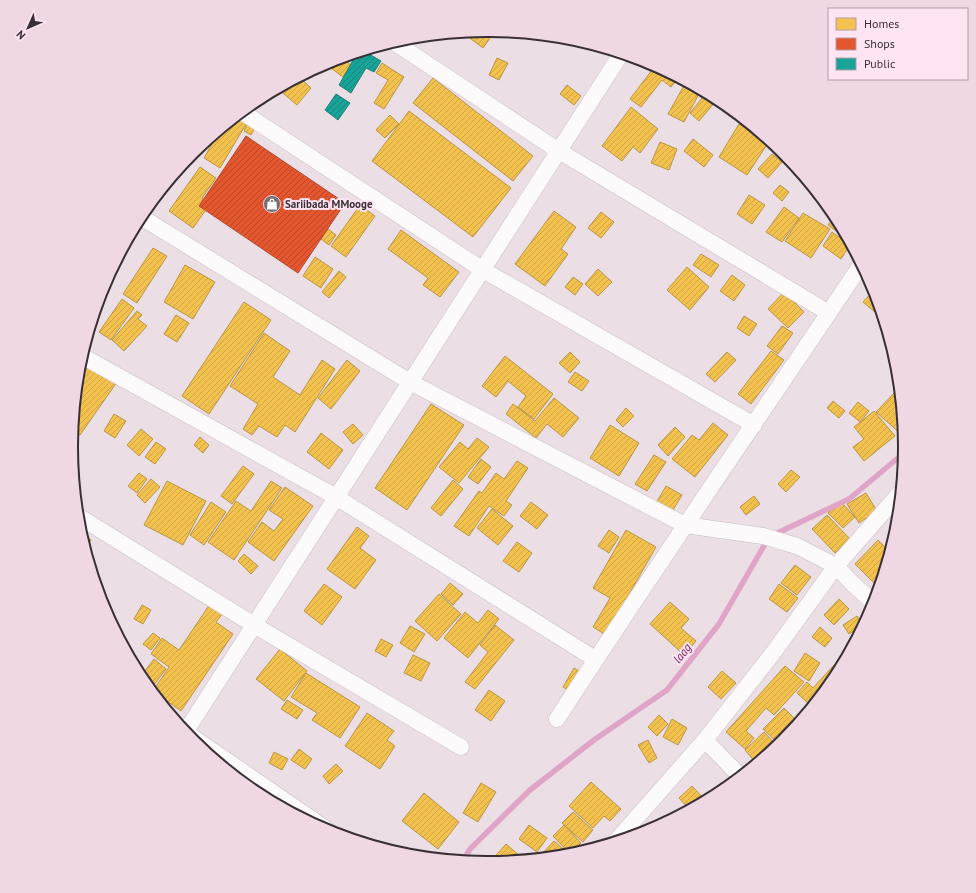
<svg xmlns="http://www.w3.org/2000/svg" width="976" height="893" viewBox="0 0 976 893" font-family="'PT Sans',sans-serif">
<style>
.homes{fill:url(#homes-hatch);stroke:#ba9646}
.shops{fill:url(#shops-hatch);stroke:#b14b30}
.public{fill:url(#public-hatch);stroke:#21807a}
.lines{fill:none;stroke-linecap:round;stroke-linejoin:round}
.stream{stroke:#e0a4c7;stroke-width:5.5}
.minor-casing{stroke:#c8bdc3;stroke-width:17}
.minor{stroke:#fcfafb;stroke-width:16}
.labels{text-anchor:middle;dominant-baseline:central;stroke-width:4;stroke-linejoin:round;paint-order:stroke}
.poi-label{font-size:11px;font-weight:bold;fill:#393035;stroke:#ffe5f3;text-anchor:start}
.water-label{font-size:12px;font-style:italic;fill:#802360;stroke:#ffe5f3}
.rim{fill:none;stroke:#393035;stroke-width:2}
</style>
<defs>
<pattern id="homes-hatch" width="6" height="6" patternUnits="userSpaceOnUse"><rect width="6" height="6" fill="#f2c14e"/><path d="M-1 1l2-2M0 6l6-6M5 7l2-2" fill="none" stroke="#d0a645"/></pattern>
<pattern id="shops-hatch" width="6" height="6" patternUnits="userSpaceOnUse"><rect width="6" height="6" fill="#e4572e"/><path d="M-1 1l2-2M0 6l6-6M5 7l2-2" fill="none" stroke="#ba4828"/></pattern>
<pattern id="public-hatch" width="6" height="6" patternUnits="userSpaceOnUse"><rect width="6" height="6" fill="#17a398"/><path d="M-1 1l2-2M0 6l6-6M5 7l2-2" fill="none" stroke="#16857d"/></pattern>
</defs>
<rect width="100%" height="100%" fill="#ebdee5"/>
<g class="homes">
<path d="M 488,30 L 495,31 L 483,48 L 467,36 L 469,32 Z"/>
<path d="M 341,58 L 351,65 L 343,77 L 332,69 L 339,59 Z"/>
<path d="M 497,58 L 508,63 L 499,80 L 489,75 Z"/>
<path d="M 382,63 L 404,77 L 384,109 L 374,103 L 388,80 L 376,73 Z"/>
<path d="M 655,66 L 678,78 L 671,87 L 662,80 L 641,107 L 630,99 Z"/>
<path d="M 299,77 L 311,88 L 297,105 L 278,89 Z"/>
<path d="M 433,78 L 533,156 L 513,181 L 413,103 Z"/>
<path d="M 686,82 L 701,90 L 684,122 L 668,114 Z"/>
<path d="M 567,85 L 581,96 L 574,105 L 560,94 Z"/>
<path d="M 706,93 L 716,101 L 699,121 L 690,113 Z"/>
<path d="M 631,107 L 658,129 L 640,153 L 633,147 L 622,161 L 602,146 Z"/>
<path d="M 409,111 L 511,188 L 473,237 L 372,161 Z"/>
<path d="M 240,113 L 249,119 L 220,168 L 204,158 L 220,130 Z"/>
<path d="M 390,115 L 399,124 L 385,138 L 376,130 Z"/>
<path d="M 249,119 L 257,123 L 251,135 L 244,131 Z"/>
<path d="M 739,124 L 768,143 L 747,175 L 719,157 Z"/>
<path d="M 693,139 L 713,155 L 704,167 L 684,151 Z"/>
<path d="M 660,142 L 677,149 L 669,170 L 651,163 Z"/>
<path d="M 772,154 L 782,162 L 768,178 L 758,169 Z"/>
<path d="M 200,167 L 216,178 L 202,198 L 210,204 L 193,228 L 169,211 Z"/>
<path d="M 780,185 L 789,192 L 782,201 L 773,193 Z"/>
<path d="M 749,195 L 765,205 L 752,224 L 737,214 Z"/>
<path d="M 360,205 L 375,216 L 346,257 L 331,246 Z"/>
<path d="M 784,207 L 799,218 L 782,242 L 766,232 Z"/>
<path d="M 554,211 L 576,227 L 561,249 L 568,254 L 545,286 L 515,264 Z"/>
<path d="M 601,212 L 614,222 L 601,238 L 588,228 Z"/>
<path d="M 803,213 L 830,229 L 811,258 L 785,241 Z"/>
<path d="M 835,216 L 847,239 L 828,225 Z"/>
<path d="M 328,229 L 336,235 L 329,245 L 321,239 Z"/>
<path d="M 401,230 L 459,272 L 440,297 L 423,285 L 428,278 L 388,249 Z"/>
<path d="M 832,232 L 850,245 L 841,259 L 823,246 Z"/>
<path d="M 153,248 L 167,256 L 137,303 L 123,294 Z"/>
<path d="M 701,254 L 719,265 L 711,277 L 693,265 Z"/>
<path d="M 315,257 L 333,269 L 321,288 L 303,276 Z"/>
<path d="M 185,265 L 215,282 L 193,319 L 164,302 Z"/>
<path d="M 687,267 L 709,287 L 690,310 L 667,290 Z"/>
<path d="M 598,269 L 612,282 L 598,296 L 585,284 Z"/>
<path d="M 339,271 L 346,277 L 329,298 L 322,292 Z"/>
<path d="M 732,275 L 745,285 L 734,301 L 720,291 Z"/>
<path d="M 573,277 L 583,284 L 575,295 L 565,287 Z"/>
<path d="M 874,290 L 882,318 L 863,302 Z"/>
<path d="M 784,292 L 804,312 L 788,328 L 768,309 Z"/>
<path d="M 122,299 L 134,308 L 111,340 L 99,332 Z"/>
<path d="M 244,302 L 271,320 L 209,414 L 182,396 Z"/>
<path d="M 137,311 L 142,315 L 138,319 L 147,326 L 124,351 L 112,340 Z"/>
<path d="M 176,315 L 189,323 L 177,342 L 164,334 Z"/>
<path d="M 744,316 L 757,324 L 749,336 L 737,328 Z"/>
<path d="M 782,326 L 793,333 L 778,354 L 767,346 Z"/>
<path d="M 264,333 L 290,351 L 273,377 L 300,395 L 322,360 L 335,369 L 295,432 L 285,425 L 277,437 L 259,426 L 252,435 L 243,429 L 258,404 L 230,386 Z"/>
<path d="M 771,351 L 784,360 L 751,404 L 738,394 Z"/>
<path d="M 570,352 L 580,362 L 570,373 L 559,363 Z"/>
<path d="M 727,352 L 736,360 L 715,382 L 706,374 Z"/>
<path d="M 505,356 L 553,394 L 534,419 L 518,407 L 526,396 L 508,381 L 496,397 L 482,386 Z"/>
<path d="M 86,360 L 117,382 L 80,435 L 73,430 L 79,370 Z"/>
<path d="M 347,360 L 360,371 L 331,409 L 318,398 Z"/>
<path d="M 575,372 L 589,381 L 582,391 L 568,382 Z"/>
<path d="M 899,388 L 903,431 L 901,434 L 876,412 Z"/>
<path d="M 554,398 L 579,418 L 563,437 L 547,424 L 536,438 L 506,414 L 513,404 L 535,421 Z"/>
<path d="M 833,401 L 845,411 L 839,418 L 827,408 Z"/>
<path d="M 858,402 L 869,411 L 860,422 L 849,413 Z"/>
<path d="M 431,404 L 464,425 L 407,510 L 375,488 Z"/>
<path d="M 626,408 L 634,416 L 623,427 L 616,420 Z"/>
<path d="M 874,411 L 895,436 L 864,461 L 853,447 L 864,439 L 854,427 Z"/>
<path d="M 114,414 L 126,421 L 115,438 L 104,431 Z"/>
<path d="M 713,423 L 728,435 L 695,477 L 672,459 L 692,435 L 699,440 Z"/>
<path d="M 353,424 L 363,435 L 353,444 L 343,432 Z"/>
<path d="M 610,425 L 639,443 L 619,476 L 590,458 Z"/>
<path d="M 675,427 L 685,437 L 668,456 L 658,445 Z"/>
<path d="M 141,429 L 153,439 L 139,456 L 127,445 Z"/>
<path d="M 321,433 L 343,450 L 329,469 L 307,452 Z"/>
<path d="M 200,437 L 209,445 L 203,453 L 194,445 Z"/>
<path d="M 477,438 L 489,447 L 459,483 L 439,467 L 460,442 L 468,449 Z"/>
<path d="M 156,442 L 166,449 L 155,464 L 145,457 Z"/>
<path d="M 654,455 L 666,462 L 647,491 L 635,484 Z"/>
<path d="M 481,459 L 491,467 L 478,484 L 468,477 Z"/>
<path d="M 517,461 L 528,468 L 506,501 L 512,505 L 504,516 L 489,506 L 469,536 L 454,526 L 479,491 L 482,493 L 496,473 L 504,479 Z"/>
<path d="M 243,466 L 254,474 L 232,504 L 221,496 Z"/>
<path d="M 791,470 L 800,477 L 786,492 L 778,484 Z"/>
<path d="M 139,473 L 147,479 L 137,493 L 128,486 Z"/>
<path d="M 151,479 L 160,487 L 145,503 L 137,495 Z"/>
<path d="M 453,480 L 463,489 L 441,516 L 431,508 Z"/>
<path d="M 167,481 L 206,501 L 183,545 L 144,525 Z"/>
<path d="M 271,481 L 282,488 L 234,560 L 208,542 L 236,501 L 251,511 Z"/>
<path d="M 666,486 L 682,495 L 670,515 L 655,505 Z"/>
<path d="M 285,487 L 313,506 L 274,561 L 248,542 L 262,522 L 274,531 L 283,519 L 269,510 Z"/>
<path d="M 866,493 L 877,511 L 859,523 L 847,504 Z"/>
<path d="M 754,496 L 760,504 L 746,515 L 740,507 Z"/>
<path d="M 211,502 L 226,512 L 204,545 L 190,535 Z"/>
<path d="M 531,502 L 548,515 L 537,529 L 520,516 Z"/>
<path d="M 841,502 L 855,517 L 843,528 L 828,513 Z"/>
<path d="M 492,509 L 513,526 L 498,545 L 477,528 Z"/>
<path d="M 827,515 L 850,539 L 835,553 L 812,529 Z"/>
<path d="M 357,527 L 369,536 L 360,548 L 376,560 L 355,589 L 327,569 Z"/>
<path d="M 609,530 L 619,537 L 609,553 L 598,546 Z"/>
<path d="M 626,530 L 656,547 L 606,635 L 593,627 L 610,598 L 593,588 Z"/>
<path d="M 81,532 L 91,540 L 86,548 Z"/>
<path d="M 878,540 L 889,551 L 878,587 L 855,564 Z"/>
<path d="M 517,542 L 532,553 L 519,572 L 503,561 Z"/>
<path d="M 244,554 L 258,566 L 251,574 L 238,561 Z"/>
<path d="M 795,565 L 811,577 L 797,595 L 781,583 Z"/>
<path d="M 450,583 L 463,594 L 453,605 L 441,594 Z"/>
<path d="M 324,584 L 342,597 L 322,625 L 304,611 Z"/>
<path d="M 779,584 L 798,598 L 787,612 L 769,599 Z"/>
<path d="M 439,594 L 461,614 L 437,641 L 415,621 Z"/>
<path d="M 839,599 L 849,609 L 834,625 L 824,615 Z"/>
<path d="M 670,602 L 689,619 L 681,628 L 696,641 L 684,655 L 650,624 Z"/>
<path d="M 210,604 L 223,613 L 216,622 L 233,634 L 181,711 L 153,691 L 169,667 L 151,654 L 162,638 L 179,650 Z"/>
<path d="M 142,605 L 151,610 L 143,624 L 134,619 Z"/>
<path d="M 488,610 L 499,619 L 468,658 L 444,638 L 465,612 L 478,623 Z"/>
<path d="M 857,616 L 863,625 L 849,634 L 843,625 Z"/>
<path d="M 495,625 L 514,640 L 475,689 L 465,682 L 488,652 L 480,645 Z"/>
<path d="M 410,626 L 425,634 L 414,652 L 400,643 Z"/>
<path d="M 820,627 L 832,638 L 825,647 L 812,637 Z"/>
<path d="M 153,633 L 160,638 L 151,650 L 143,644 Z"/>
<path d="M 381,639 L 393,645 L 386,657 L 375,651 Z"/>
<path d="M 280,649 L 307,671 L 284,701 L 256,679 Z"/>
<path d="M 805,653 L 820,663 L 809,681 L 794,671 Z"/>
<path d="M 413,655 L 430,663 L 421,681 L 404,673 Z"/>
<path d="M 154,659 L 166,669 L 151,689 L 141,676 Z"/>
<path d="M 834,665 L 839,670 L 834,678 L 811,706 L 797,693 L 807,682 L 813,688 Z"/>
<path d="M 785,666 L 804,682 L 774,715 L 766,708 L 746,731 L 754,738 L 745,749 L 726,732 Z"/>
<path d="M 574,668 L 589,677 L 577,696 L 563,687 Z"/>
<path d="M 722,671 L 736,683 L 721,699 L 708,687 Z"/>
<path d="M 306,673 L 360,707 L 340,738 L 312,720 L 317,713 L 291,697 Z"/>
<path d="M 489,690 L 505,701 L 491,721 L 475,710 Z"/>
<path d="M 287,700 L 303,710 L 297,719 L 281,709 Z"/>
<path d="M 807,707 L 809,709 L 800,719 L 798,717 Z"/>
<path d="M 784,708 L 798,722 L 779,744 L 763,729 Z"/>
<path d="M 367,713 L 394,731 L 387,740 L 395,746 L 380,769 L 345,746 Z"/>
<path d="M 659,715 L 668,724 L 657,736 L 648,727 Z"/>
<path d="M 672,719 L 687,728 L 678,745 L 663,737 Z"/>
<path d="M 764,732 L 777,746 L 756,763 L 745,750 Z"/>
<path d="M 648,740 L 657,758 L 649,763 L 638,745 Z"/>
<path d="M 299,749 L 312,759 L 305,769 L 291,760 Z"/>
<path d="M 274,752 L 288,759 L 282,770 L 269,763 Z"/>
<path d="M 336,764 L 343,771 L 329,784 L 323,776 Z"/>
<path d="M 591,782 L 621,809 L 610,821 L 604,816 L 593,828 L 569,806 Z"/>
<path d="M 481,783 L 496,792 L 478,822 L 463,813 Z"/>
<path d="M 692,786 L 705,800 L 689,809 L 679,798 Z"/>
<path d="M 424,793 L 459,822 L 438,849 L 402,821 Z"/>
<path d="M 573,812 L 593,830 L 583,842 L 562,823 Z"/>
<path d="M 529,825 L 547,838 L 537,852 L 519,839 Z"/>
<path d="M 564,825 L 581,843 L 570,854 L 553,836 Z"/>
<path d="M 554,841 L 570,855 L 538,858 Z"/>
<path d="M 506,844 L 520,856 L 515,860 L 489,863 Z"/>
</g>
<path class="shops" d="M 246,136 L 345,203 L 298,273 L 199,206 Z"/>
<g class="public">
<path d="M 364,51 L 381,61 L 374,72 L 366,68 L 351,93 L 339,85 L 357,53 Z"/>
<path d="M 336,94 L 350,103 L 338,120 L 325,110 Z"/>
</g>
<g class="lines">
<path class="stream" d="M 463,861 L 470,849 L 530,790 L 594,740 L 667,690 L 719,624 L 769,537 L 849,499 L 904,453"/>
<g class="minor-casing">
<g id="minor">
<path d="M 394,42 L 559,151 L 829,313"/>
<path d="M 242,112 L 483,270 L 754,425"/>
<path d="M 141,217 L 410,382 L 685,525 L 763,536 L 797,546 L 836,566 L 853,584 L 874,603"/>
<path d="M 82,356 L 336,497 L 595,659"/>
<path d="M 78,516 L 254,625 L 461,747"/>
<path d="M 557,719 C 656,566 760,416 861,265"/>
<path d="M 186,731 L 621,54"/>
<path d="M 188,734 L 329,831"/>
<path d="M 705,740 L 740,776"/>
<path d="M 616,841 L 705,740 L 773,653 L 836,566 L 900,493"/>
</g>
</g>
<use href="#minor" class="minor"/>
</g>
<defs>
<g id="shop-disc" transform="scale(0.9)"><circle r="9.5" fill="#776d73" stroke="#ffe5f3"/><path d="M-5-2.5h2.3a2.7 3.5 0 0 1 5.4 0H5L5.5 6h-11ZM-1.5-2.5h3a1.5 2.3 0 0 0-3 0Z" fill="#fff"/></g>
</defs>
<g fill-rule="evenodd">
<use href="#shop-disc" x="272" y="204"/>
</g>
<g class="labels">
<g class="poi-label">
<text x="285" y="204">Sariibada MMooge</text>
</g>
<g class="water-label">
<text transform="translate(682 653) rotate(-52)">laag</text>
</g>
</g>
<path d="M0 0H976V893H0ZM487 37H489A409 409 0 0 1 898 446V447A409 409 0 0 1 489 856H487A409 409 0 0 1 78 447V446A409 409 0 0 1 487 37Z" fill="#efd7e4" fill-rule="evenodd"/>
<path class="rim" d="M487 37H489A409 409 0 0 1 898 446V447A409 409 0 0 1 489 856H487A409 409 0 0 1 78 447V446A409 409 0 0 1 487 37Z"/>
<rect x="828" y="8" width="140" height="72" fill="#ffe5f3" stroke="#b09da7"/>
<rect x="836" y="18" width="20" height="12" fill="#f2c14e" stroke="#b09da7"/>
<text x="864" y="28" font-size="12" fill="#393035">Homes</text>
<rect x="836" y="38" width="20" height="12" fill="#e4572e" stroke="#b09da7"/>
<text x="864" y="48" font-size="12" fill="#393035">Shops</text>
<rect x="836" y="58" width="20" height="12" fill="#17a398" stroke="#b09da7"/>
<text x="864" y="68" font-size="12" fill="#393035">Public</text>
<g transform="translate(28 28) rotate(225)" stroke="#ffe5f3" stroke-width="3" paint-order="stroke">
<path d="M0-3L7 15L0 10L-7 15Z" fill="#393035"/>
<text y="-6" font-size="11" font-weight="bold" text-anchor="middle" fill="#393035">N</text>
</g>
</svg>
